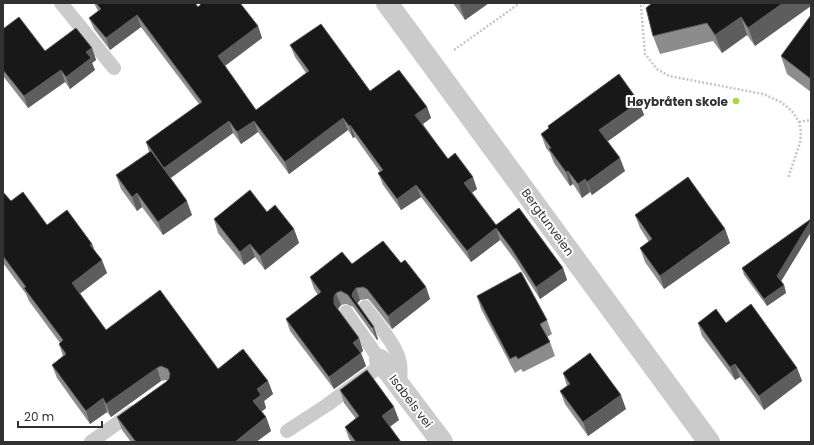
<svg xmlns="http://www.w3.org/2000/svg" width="814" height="445" viewBox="0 0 814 445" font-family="Poppins,sans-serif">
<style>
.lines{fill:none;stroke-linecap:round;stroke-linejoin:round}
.path{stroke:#c5c5c5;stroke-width:2.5;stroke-dasharray:2 2;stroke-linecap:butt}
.lane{stroke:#cbcbcb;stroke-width:14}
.street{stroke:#cbcbcb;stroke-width:22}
.wall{fill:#8c8c8c}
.shaded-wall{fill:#5d5d5d}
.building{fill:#181818;stroke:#5d5d5d}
.poi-dot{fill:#a6da41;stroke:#fff;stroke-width:1.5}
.labels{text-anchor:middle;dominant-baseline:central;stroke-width:4;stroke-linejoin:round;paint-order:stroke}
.poi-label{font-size:12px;font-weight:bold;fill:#313131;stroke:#fff;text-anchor:end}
.street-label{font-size:12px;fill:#313131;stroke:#fff}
</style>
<rect width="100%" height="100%" fill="#fff"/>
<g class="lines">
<g class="path">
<path d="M 645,3 L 641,6 L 645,54 L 657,69 L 669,76 L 763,94 L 781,102 L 792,111 L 799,122 L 801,132 L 800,143 L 788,178"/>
<path d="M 454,50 L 520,3"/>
<path d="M 799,122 L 811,120"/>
</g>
<g class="lane">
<path d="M 61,3 L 114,68"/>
<path d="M 365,307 C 374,319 396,345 399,359 C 402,368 400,377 400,386"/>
<path d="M 346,312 L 380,360"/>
<path d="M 287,431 L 327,405 L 383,364"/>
<path d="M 91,442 L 133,412"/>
</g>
<g class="street">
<path d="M 387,3 L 709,442"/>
<path d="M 380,360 L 442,442"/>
</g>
</g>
<g class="wall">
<path d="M 94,3 L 195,3 L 198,7 L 258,26 L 262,38 L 225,66 L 256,110 L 306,73 L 295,57 L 290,45 L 370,91 L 427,107 L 431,118 L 423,124 L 448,159 L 477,189 L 472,192 L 496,225 L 563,268 L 567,280 L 540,299 L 515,260 L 500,240 L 471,262 L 421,197 L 401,210 L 383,185 L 378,173 L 380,172 L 355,137 L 353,138 L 348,130 L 289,174 L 258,132 L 241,144 L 233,133 L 170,178 L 192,215 L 163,235 L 142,207 L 137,211 L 121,189 L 116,175 L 149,152 L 146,142 L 199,104 L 141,27 L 110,50 L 94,29 L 89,18 L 98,11 Z"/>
<path d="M 453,3 L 489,3 L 465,20 Z"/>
<path d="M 811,3 L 755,46 L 747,35 L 722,53 L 713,41 L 660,54 L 653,36 L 646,8 Z"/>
<path d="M 811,15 L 811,92 L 787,74 L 781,56 Z"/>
<path d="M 3,29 L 45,51 L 92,48 L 96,60 L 92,63 L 95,70 L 70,89 L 65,82 L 28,108 L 3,76 Z"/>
<path d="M 639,102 L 644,115 L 608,141 L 625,171 L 592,195 L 590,192 L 582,198 L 573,184 L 570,186 L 554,163 L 550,153 L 546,148 L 541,134 L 549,129 L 548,126 Z"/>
<path d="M 3,192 L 11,201 L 47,225 L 92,244 L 95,251 L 107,273 L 80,293 L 106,330 L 218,369 L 268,381 L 273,394 L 264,401 L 266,408 L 261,412 L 266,417 L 271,431 L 256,442 L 131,442 L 122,430 L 117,417 L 166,382 L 167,380 L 166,380 L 161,381 L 111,417 L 107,412 L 90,424 L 57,378 L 52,365 L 63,356 L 59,344 L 60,343 L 29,301 L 26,294 L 3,263 Z"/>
<path d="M 267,212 L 294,229 L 299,243 L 265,270 L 255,257 L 244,265 L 218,233 L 214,219 Z"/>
<path d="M 635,215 L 725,229 L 730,243 L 664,289 L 645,262 L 640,248 L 649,242 L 640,228 Z"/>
<path d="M 811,219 L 811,232 L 781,281 L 784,285 L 786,293 L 767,306 L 744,275 L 742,268 Z"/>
<path d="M 401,263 L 426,287 L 430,299 L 392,329 L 371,302 L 368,299 L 360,300 L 357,304 L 378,339 L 377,340 L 353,307 L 346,304 L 341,305 L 338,309 L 338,310 L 359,338 L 363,351 L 361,353 L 366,366 L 334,389 L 290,331 L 286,319 L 318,295 L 314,289 L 310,277 L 352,264 Z"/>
<path d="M 477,296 L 547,320 L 552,334 L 547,337 L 550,342 L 555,356 L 523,372 L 521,369 L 515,373 L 481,309 Z"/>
<path d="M 698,323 L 726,323 L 797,368 L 802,381 L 764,410 L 740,377 L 735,380 L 702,336 Z"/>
<path d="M 563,373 L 626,409 L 588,436 L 565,404 L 560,391 L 567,386 Z"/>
<path d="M 340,390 L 399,420 L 390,426 L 401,442 L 352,442 L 349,439 L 345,427 L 356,419 L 344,403 Z"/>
</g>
<g class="shaded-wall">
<path d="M 459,3 L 489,3 L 465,20 Z"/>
<path d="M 783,3 L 811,3 L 811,6 L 755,46 L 748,28 Z"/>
<path d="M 137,15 L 141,27 L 110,50 L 106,38 Z"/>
<path d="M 741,17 L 747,35 L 722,53 L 715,35 Z"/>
<path d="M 258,26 L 262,38 L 222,68 L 218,56 Z"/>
<path d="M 92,48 L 96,60 L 92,63 L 95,70 L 70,89 L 66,77 L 86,52 Z"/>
<path d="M 61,70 L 65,82 L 28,108 L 24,96 Z"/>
<path d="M 639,102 L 644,115 L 604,144 L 599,130 Z"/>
<path d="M 427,107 L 431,118 L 420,126 L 415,115 Z"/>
<path d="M 343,118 L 348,130 L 289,174 L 285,162 Z"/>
<path d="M 229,121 L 233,133 L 168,180 L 164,168 Z"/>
<path d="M 254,121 L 258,132 L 241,144 L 237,132 Z"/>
<path d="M 350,125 L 355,137 L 353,138 L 349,126 Z"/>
<path d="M 620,158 L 625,171 L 592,195 L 587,182 Z"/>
<path d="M 568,171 L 573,184 L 570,186 L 566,172 Z"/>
<path d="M 473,177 L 477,189 L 469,195 L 464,183 Z"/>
<path d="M 585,179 L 590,192 L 582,198 L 578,184 Z"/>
<path d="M 416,185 L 421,197 L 401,210 L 397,199 Z"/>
<path d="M 137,193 L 142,207 L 137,211 L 132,197 Z"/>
<path d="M 187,201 L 192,215 L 163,235 L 158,222 Z"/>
<path d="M 811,220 L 811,232 L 780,283 L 777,276 Z"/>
<path d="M 496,228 L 500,240 L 471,262 L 467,251 Z"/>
<path d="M 294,229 L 299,243 L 265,270 L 260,256 Z"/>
<path d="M 725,229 L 730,243 L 664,289 L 660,276 Z"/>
<path d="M 92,244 L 97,257 L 90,245 Z"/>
<path d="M 250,244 L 255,257 L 244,265 L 240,252 Z"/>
<path d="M 102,260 L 107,273 L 77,296 L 72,283 Z"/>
<path d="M 563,268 L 567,280 L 540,299 L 536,287 Z"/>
<path d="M 784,285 L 786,293 L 767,306 L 764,299 Z"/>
<path d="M 426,287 L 430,299 L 392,329 L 388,316 Z"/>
<path d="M 356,288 L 360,300 L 357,304 L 352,296 L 353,292 Z"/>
<path d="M 336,293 L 341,305 L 338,309 L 339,317 L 334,304 L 334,297 Z"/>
<path d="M 374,327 L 378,339 L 377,340 L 372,328 Z"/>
<path d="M 359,338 L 363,351 L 358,355 L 353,343 Z"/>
<path d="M 361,353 L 366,366 L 334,389 L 329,377 Z"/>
<path d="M 735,364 L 740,377 L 735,380 L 730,367 Z"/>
<path d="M 157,368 L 161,381 L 111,417 L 106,404 Z"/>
<path d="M 797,368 L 802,381 L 764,410 L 759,396 Z"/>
<path d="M 268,381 L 273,394 L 264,401 L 266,408 L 258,415 L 253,401 L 257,389 Z"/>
<path d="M 621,395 L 626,409 L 588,436 L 583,422 Z"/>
<path d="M 103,398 L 107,412 L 90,424 L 86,411 Z"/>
<path d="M 394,407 L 399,420 L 387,429 L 382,416 Z"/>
<path d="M 266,417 L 271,431 L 256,442 L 235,442 Z"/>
</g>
<g class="building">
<path d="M 96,3 L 195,3 L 198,7 L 202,3 L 240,3 L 258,26 L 218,56 L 256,110 L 309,71 L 290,45 L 321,24 L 370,91 L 399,70 L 427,107 L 415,115 L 448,159 L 455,153 L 473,177 L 464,183 L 496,225 L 519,208 L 563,268 L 536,287 L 511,248 L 496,228 L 467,251 L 416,185 L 397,199 L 378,173 L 383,170 L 350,125 L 349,126 L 343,118 L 285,162 L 254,121 L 237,132 L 229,121 L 164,168 L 146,142 L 202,102 L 137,15 L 106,38 L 89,18 L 101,9 Z"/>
<path d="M 652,3 L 783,3 L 748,28 L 741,17 L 715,35 L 707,23 L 653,36 L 646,8 Z"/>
<path d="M 811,15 L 811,79 L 781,56 Z"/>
<path d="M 19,17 L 45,51 L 76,28 L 92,48 L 86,52 L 91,58 L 66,77 L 61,70 L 24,96 L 3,70 L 3,29 Z"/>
<path d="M 619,74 L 639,102 L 599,130 L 620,158 L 587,182 L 585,179 L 578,184 L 568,171 L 566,172 L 549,149 L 551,148 L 541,134 L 549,128 L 548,126 Z"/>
<path d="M 151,151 L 187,201 L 158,222 L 137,193 L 132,197 L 116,175 Z"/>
<path d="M 688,177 L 725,229 L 660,276 L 640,248 L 652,239 L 635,215 Z"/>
<path d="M 250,190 L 267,212 L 275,205 L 294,229 L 260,256 L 250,244 L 240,252 L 214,219 Z"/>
<path d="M 3,192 L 11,201 L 23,192 L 47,225 L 67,210 L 92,244 L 90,245 L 102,260 L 72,283 L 106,330 L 160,290 L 218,369 L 243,349 L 268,381 L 257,389 L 261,395 L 253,401 L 266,417 L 235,442 L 136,442 L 117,417 L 166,382 L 169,379 L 170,374 L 168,369 L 161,366 L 157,368 L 106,404 L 103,398 L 86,411 L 52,365 L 66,354 L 59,344 L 63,340 L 24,288 L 26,287 L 3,256 Z"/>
<path d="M 811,219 L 811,220 L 777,276 L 784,285 L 764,299 L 742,268 Z"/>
<path d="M 383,241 L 401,263 L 405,260 L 426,287 L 388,316 L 367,289 L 363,287 L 356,288 L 353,292 L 352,296 L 374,327 L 372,328 L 348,295 L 341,291 L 336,293 L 334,297 L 334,304 L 359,338 L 353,343 L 361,353 L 329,377 L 286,319 L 321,292 L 310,277 L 342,252 L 352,264 Z"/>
<path d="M 521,272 L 547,320 L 540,324 L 550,342 L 518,359 L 516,356 L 510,359 L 477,296 Z"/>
<path d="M 751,304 L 797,368 L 759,396 L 735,364 L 730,367 L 698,323 L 716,309 L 726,323 Z"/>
<path d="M 590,353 L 621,395 L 583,422 L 560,391 L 570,384 L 563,373 Z"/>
<path d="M 367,370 L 394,407 L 382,416 L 401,442 L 356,442 L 345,427 L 359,416 L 340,390 Z"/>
</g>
<circle class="poi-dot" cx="736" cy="101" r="4"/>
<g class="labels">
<g class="poi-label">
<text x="728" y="101">Høybråten skole</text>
</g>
<g class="street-label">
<text transform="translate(548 222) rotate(54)">Bergtunveien</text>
<text transform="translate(411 401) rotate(53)">Isabels vei</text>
</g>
</g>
<rect width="814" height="445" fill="none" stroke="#313131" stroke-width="8"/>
<path d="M18 421v6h84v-6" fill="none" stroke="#313131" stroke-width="2"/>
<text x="24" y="421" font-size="12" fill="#313131" stroke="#ffffff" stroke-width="3" paint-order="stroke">20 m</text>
</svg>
